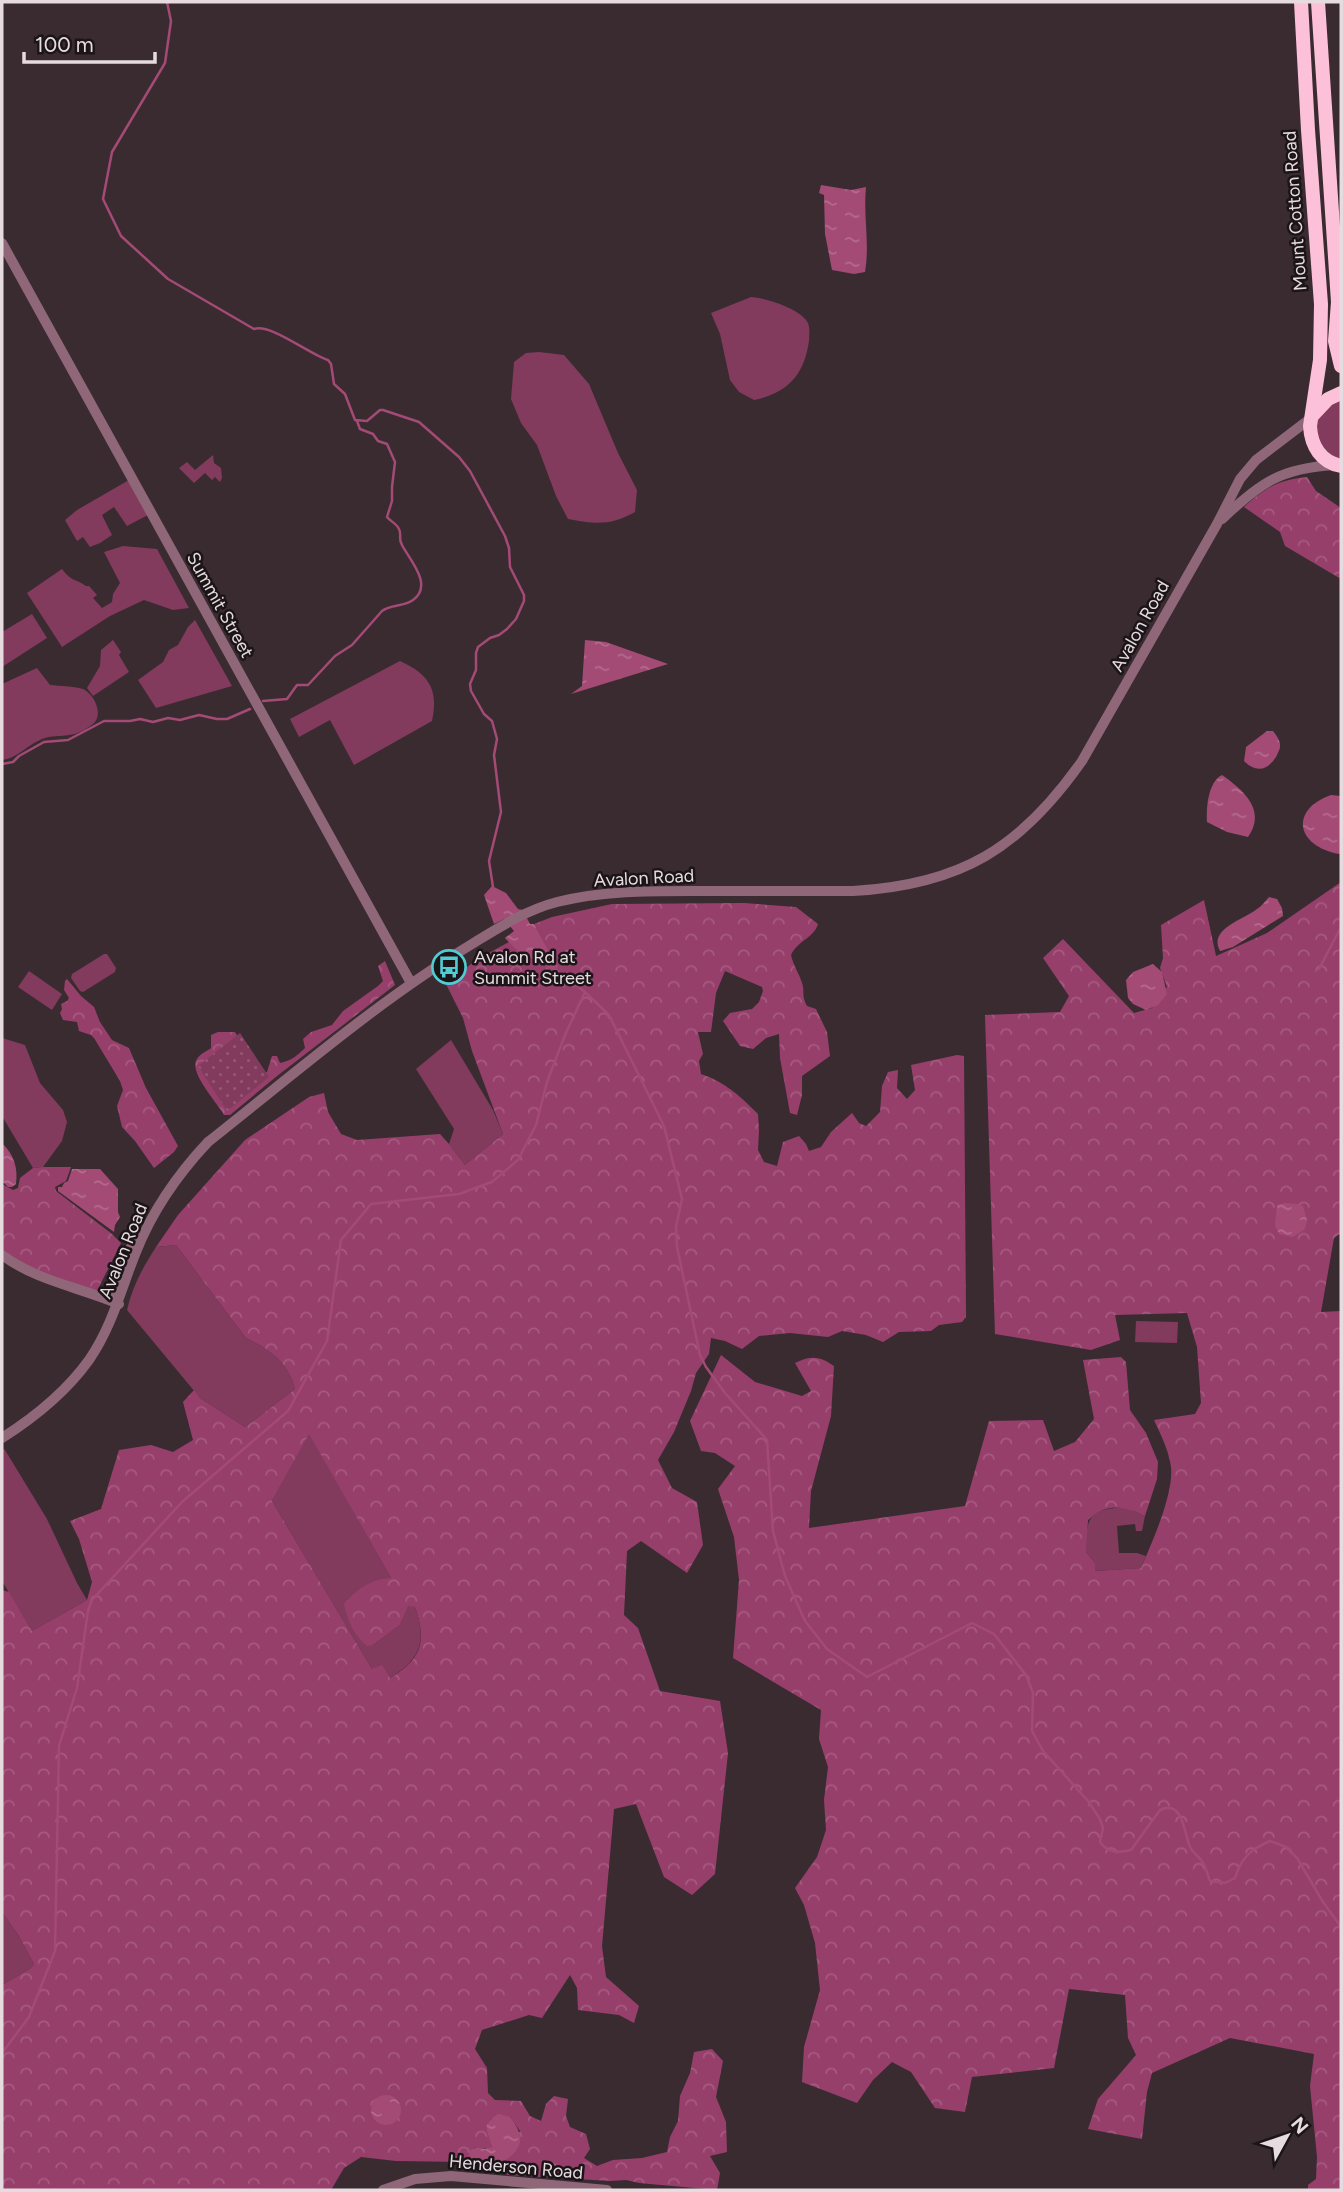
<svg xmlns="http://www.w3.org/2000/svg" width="1343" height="2192" viewBox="0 0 1343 2192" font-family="Figtree,sans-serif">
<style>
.grass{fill:#823a5d}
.forest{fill:url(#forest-crowns);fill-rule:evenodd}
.garden{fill:url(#garden-dots)}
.water{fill:url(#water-ripples)}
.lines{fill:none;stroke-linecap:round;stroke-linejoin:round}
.stream{stroke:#a34a75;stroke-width:2.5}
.minor{stroke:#8f6778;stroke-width:10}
.highway{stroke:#fcc0d9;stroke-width:14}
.labels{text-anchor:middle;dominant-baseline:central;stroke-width:5;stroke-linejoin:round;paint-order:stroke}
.street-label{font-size:18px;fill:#e6dce0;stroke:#1c1518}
.poi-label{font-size:18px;fill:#e6dce0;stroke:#1c1518;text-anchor:start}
</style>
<defs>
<pattern id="forest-crowns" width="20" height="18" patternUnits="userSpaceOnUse" patternTransform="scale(1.75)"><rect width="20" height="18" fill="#973f6b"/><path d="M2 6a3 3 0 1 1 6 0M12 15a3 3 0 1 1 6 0" fill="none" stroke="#a65a80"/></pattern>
<pattern id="garden-dots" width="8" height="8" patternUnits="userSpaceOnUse" patternTransform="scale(1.75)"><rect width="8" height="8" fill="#823a5d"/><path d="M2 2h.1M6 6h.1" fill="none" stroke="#945674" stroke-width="1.8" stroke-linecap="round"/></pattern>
<pattern id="water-ripples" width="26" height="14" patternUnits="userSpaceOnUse" patternTransform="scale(1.75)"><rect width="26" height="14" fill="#a34a75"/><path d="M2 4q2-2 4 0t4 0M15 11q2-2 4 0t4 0" fill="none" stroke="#b46c8f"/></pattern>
</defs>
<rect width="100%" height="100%" fill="#3a2b31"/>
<g class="grass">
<path d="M 751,297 C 766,298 797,308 806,320 C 811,326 809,334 809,341 C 804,376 787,393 754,400 L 739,392 L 730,380 L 720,334 L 711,313 Z"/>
<path d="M 539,352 L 564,355 L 589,384 L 618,453 L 637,490 L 635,512 C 610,526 596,524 568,519 L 556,496 L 537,445 L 521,423 L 511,399 L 514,362 L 526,353 Z"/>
<path d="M 1341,397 L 1341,460 C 1325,454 1308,433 1320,415 C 1324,408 1335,402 1341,397 Z"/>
<path d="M 213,455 L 214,463 L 221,468 L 222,478 L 220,482 L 215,477 L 212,480 L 205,473 L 194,483 L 179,468 L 187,462 L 195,470 Z"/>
<path d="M 129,480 L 148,515 L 127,526 L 114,507 L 102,515 L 112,535 L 100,543 L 90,547 L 83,537 L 77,541 L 65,520 L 77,510 Z"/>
<path d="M 123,546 L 157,549 L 189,608 L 173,610 L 144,600 L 110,616 L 62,647 L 27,593 L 62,569 C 73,583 75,578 86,586 L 89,586 L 97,595 L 93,598 L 102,608 L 112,602 L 113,594 L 120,583 L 104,552 Z"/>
<path d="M 32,614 L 47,638 L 2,667 L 2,632 Z"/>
<path d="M 195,620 L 232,686 L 156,708 L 138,680 L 163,662 L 169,650 L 178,645 L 188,627 Z"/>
<path d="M 113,640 L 121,652 L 119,655 L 129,672 L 93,696 L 87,688 L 100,666 L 101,650 Z"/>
<path d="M 400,661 C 428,674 439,688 432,721 L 354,765 L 330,720 L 299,737 L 290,719 Z"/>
<path d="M 37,668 L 50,685 C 60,686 73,686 83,689 C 93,693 103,712 95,722 C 92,725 86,729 82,731 C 66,739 54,733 40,740 C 26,746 16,759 2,760 L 2,684 Z"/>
<path d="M 104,954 L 107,954 L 116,968 L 115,972 L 83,992 L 80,991 L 71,978 L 72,974 Z"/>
<path d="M 29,971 L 62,994 L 52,1010 L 18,987 Z"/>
<path d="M 2,1038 L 25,1045 L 40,1083 L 63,1110 L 67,1122 L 62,1141 L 43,1167 L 33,1168 L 2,1116 Z"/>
<path d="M 451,1040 L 493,1110 L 503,1134 L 465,1165 L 449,1144 L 454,1129 L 416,1069 Z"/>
<path d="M 176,1245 L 246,1338 C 269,1349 289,1363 295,1389 L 245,1427 L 200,1398 L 127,1310 C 132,1287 143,1267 156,1247 Z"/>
<path d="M 1136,1321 L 1178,1322 L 1177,1343 L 1135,1342 Z"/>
<path d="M 309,1433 L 391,1578 L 373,1645 L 400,1625 L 408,1605 L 415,1607 C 427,1641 421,1659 390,1678 L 372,1669 L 272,1501 Z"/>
<path d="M 2,1448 L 5,1450 L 47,1519 L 77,1583 L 87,1600 L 32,1631 L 2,1581 Z"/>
<path d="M 1125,1507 L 1145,1516 L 1142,1531 L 1136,1531 L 1135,1524 L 1117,1526 L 1119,1553 L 1137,1553 L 1146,1556 L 1141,1568 L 1094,1571 L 1095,1563 L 1086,1552 C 1086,1518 1088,1509 1125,1507 Z"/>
<path d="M 2,1912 L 19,1936 L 34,1964 L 31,1968 L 2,1985 Z"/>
</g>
<g class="forest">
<path d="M 1307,477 L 1316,491 L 1341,508 L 1341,579 L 1285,546 L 1280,532 L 1244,507 C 1265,488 1278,480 1307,477 Z"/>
<path d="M 1341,882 L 1341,1233 L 1334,1238 L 1321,1312 L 1341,1311 L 1341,2190 L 1308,2190 L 1308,2185 L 1316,2179 L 1317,2157 L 1310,2086 L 1314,2054 L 1230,2038 L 1152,2073 L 1147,2092 L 1142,2139 L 1088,2129 L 1098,2099 L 1136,2055 L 1128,2038 L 1125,1995 L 1069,1989 L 1054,2068 L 972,2077 L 965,2112 L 935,2108 L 911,2072 L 892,2062 L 873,2080 L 857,2103 L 802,2082 L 804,2047 L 820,1990 L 815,1943 L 804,1905 L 795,1888 L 817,1857 L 826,1830 L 824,1800 L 828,1767 L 819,1739 L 821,1710 L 733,1658 L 739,1580 L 734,1537 L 718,1489 L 735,1466 L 715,1453 L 701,1451 L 690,1421 L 721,1355 L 755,1382 L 802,1396 L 811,1391 L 795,1363 C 811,1355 820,1356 834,1366 L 831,1416 L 811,1491 L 809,1528 L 965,1506 L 989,1421 L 1043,1420 L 1054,1451 L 1075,1442 L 1094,1419 L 1083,1360 L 1121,1357 L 1126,1362 L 1130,1410 L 1146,1433 L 1158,1462 L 1157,1479 L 1145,1516 C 1124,1506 1107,1502 1088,1520 L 1086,1552 L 1095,1563 L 1095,1571 L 1141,1568 C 1152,1543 1174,1493 1171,1467 C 1169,1451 1161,1435 1154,1420 L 1195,1414 L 1201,1403 L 1197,1347 L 1187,1313 L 1115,1315 L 1120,1340 L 1091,1350 L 995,1334 L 985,1015 L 1060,1012 L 1069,996 L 1043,958 L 1063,939 L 1134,1013 L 1152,1008 L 1167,987 L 1160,968 L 1163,958 L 1161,925 L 1204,900 L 1216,956 L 1267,933 Z"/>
<path d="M 744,903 L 796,907 L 818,924 C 814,938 797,941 791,955 C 793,965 799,973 802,983 C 805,991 801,995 807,1006 L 816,1009 L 827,1032 L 830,1056 L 802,1076 L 802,1095 L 797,1115 L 790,1113 L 780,1058 L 779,1034 L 766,1038 L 753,1049 L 740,1046 L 723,1021 L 730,1013 L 752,1009 L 759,1002 L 763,991 L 762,987 L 725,971 L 716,993 L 711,1032 L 698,1032 L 703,1054 L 699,1061 L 701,1074 C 725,1082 740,1096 758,1114 L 759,1130 L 758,1150 L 764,1162 L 777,1166 L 783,1142 L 799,1136 L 806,1144 L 809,1151 L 821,1147 L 831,1132 L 852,1113 L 859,1123 L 866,1126 L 880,1112 L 882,1086 L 888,1072 L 898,1070 L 897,1088 L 907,1099 L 915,1090 L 911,1065 L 957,1055 L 964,1056 L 966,1317 L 962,1322 L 939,1325 L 931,1331 L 899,1332 L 883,1342 L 866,1335 L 842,1331 L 828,1337 L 790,1333 L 759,1336 L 742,1349 L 725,1341 L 711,1338 L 709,1354 L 696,1373 L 691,1391 L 674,1432 L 658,1460 L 672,1488 L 697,1502 L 703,1545 L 687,1573 L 641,1541 L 627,1551 L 624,1615 L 638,1628 L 660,1691 L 720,1701 L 728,1753 L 715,1874 L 692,1895 L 664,1877 L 636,1804 L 614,1809 L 602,1946 L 606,1977 L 639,2006 L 634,2023 L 619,2015 L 578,2010 L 577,1988 L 570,1975 L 542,2018 L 529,2015 L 482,2030 L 475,2049 L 487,2068 L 488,2093 L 495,2100 L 521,2101 L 530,2116 L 541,2121 L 546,2104 L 554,2096 L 568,2099 L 566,2116 L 570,2127 L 586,2134 L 590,2149 L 584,2158 L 597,2166 L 613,2160 L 642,2158 L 667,2152 L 670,2137 L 678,2121 L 680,2096 L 690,2073 L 694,2052 L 712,2049 L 723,2061 L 716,2097 L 726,2122 L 727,2152 L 710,2156 L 720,2173 L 717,2190 L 639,2183 L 626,2180 L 611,2181 L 508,2175 L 494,2170 L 496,2165 L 501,2163 L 520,2131 L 510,2117 L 491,2119 C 482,2130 490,2135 492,2147 C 486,2151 480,2146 474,2148 L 467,2162 L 396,2161 L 361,2157 L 344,2168 L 331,2190 L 2,2190 L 2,1985 L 31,1968 L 34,1964 L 19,1936 L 2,1912 L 2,1590 L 9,1592 L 32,1631 L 87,1600 L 92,1582 L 79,1539 L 70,1521 L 101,1509 L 119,1450 L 151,1445 L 173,1452 L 193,1440 L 183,1402 L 194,1390 L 200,1398 L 245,1427 L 295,1389 C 289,1363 269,1349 246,1338 L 176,1245 L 156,1247 L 178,1215 L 245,1140 L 309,1097 L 324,1093 L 328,1112 L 341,1134 L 357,1140 L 440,1134 L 449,1144 L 465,1165 L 503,1134 L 472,1051 L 463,1018 L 446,984 L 476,960 L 509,942 L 521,955 L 542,963 L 553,971 L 557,968 L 555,961 L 534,924 L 552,917 L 612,904 ZM 309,1434 L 391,1578 C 371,1579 358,1588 344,1604 C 348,1621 353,1634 367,1646 L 373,1645 L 400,1625 L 408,1606 L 415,1607 C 427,1641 422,1659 390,1678 L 382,1665 L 372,1669 L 272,1501 Z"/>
<path d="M 385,961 L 395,985 L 277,1076 L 230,1115 L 224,1115 C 217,1102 188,1072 197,1059 C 200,1054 207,1051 211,1048 L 211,1035 L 218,1032 L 235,1032 L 260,1075 L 267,1072 L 272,1056 L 277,1056 L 280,1063 C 291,1061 298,1055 305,1048 L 303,1039 L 311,1032 L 332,1025 L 343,1011 L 378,986 L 383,981 L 378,966 Z"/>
<path d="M 67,979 L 81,996 L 94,1007 L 100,1022 L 112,1040 L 129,1048 L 146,1088 L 178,1146 L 174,1152 L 154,1168 L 135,1141 L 122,1127 L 117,1106 L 123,1090 L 120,1081 L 94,1038 L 91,1035 L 79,1031 L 77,1022 L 63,1020 L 60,1013 L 62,1009 L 61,1004 L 67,1001 L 69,998 L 64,990 L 65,981 Z"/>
<path d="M 43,1167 L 71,1167 L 66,1181 L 55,1187 L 56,1191 L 112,1234 L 121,1243 L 97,1291 L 54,1280 L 2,1252 L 2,1184 L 13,1190 L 18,1188 L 20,1178 L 33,1168 Z"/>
</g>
<path class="garden" d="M 240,1033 L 269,1077 L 227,1111 L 198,1066 Z"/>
<g class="water">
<path d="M 821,185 L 851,190 L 866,187 C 863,216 870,244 865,272 L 854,274 L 832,270 L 825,234 L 824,195 L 819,193 Z"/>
<path d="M 585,640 L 606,642 L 668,664 L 571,694 L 582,686 Z"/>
<path d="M 1267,731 L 1273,731 C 1276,735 1281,741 1280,747 C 1280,749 1277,755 1276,757 C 1266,772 1255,772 1244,761 L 1246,747 Z"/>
<path d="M 1222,775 C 1243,790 1267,810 1248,837 L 1227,832 L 1207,822 C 1206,808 1208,782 1222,775 Z"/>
<path d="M 1331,795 L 1341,796 L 1341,852 L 1339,854 C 1296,846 1289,810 1331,795 Z"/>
<path d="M 492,886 L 506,893 L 518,909 L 523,910 L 530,924 L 534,924 L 555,961 L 558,966 L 555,971 L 553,971 L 542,963 L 521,955 L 505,938 L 514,931 L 504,919 L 494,924 L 484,895 Z"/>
<path d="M 1269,897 L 1277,899 L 1282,908 L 1283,916 L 1233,947 L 1220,951 C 1208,929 1243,920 1257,909 C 1262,906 1265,901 1269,897 Z"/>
<path d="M 1153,964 L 1162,972 L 1167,994 L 1158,1005 L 1146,1010 L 1133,1004 L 1128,998 L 1126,980 L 1133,972 Z"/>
<path d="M 2,1143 C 14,1155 18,1167 16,1184 L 12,1187 L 8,1187 L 2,1181 Z"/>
<path d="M 72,1169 L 100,1169 L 118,1189 L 118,1212 L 120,1217 L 115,1225 L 114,1232 L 58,1191 L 58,1187 L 62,1187 L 64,1183 L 68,1181 Z"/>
<path d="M 1285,1203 L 1298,1204 L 1303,1206 L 1307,1220 L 1305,1229 L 1293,1237 L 1279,1234 L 1275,1225 L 1277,1205 Z"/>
<circle cx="386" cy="2110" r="15"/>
<path d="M 499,2114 L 510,2117 C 533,2146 513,2155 490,2171 L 473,2162 L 469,2155 L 471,2150 L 477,2147 L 485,2149 L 492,2147 C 488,2131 479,2125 499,2114 Z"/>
</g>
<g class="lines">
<g class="stream">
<path d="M 167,2 L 171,21 L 165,63 L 112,152 L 103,199 L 121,236 L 168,279 L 254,329 C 270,323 309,354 328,360 L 331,364 L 334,384 L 345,394 L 355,420 L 367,421 L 380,410 L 383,410 L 419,422 L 459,457 L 470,471 L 505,536 L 509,548 L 510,567 L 524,595 L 524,601 L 516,619 L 507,629 L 499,635 L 490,638 L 478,647 L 476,653 L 476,670 L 470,684 L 471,691 L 484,714 L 492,721 L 497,739 L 494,755 L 501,812 L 489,861 L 493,887"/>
<path d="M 263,701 L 287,699 L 297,685 L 308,685 L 335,656 L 352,645 L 382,611 C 391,604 404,607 413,600 C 434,585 409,559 402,545 C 398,539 402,535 399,529 C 397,524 390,521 387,517 L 392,501 L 392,487 L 395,462 L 387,444 L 378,441 L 373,434 L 360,429 L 357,421"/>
<path d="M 2,764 L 13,762 L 19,756 L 44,742 L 68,740 L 104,721 L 130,721 L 140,719 L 153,722 L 168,718 L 180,720 L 199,715 L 217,719 L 227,719 L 250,709"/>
<path d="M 555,969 L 585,992 L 609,1015 L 664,1126 L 682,1199 L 676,1227 L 677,1247 L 700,1355 L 706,1367 L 725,1393 L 767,1440 L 773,1531 L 785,1576 L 805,1621 L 827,1649 L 867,1677 L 972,1623 L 994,1634 L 1026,1675 L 1033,1693 L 1032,1731 L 1043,1751 L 1088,1801 L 1100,1819 L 1103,1828 L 1100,1842 C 1108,1853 1117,1853 1131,1850 L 1160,1810 C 1183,1799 1184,1833 1190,1847 C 1193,1853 1197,1855 1201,1860 C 1206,1866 1207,1874 1210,1881 L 1225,1883 L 1235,1878 C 1241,1858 1251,1849 1270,1841 L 1286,1847 L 1297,1858 L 1323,1902 L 1341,1927"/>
<path d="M 1319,969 L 1341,927"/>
<path d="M 2,2053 L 29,2017 L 55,1951 L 59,1746 L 77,1688 L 88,1611 L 92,1600 L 182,1502 L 288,1411 L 327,1341 L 341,1240 L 371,1204 L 459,1194 L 492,1182 L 518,1160 L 536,1125 L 547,1082 L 565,1035 L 585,992"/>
</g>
<g class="minor">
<path d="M 2,243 L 411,983"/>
<path d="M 1222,519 C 1260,483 1281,468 1334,465"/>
<path d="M 2,1255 C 37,1281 79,1287 119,1304"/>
<path d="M 110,1300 L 133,1242"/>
<path d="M 2,1438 C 35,1417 66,1392 89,1360 C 112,1327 121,1289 136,1252 C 153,1209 177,1175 208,1142 C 294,1074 378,1001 472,944 C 498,928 526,910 557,902 C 606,890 655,891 705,891 C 754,891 804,891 853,891 C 961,885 1021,848 1082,761 L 1217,524 L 1240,479 L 1256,460 L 1311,418"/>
<path d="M 383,2190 L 415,2179 L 451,2176 L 607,2190"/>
</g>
<g class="highway">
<path d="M 1301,2 L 1308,130 L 1321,304 L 1320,360 L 1310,426 C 1311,446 1321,462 1341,466"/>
<path d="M 1318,2 L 1338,302 L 1335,341 L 1341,366"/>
<path d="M 1312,416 L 1328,399 L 1341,393"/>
</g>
</g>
<defs>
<g id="bus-ring" transform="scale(1.75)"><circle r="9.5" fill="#1c1518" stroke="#51ccd3" stroke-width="1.5"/><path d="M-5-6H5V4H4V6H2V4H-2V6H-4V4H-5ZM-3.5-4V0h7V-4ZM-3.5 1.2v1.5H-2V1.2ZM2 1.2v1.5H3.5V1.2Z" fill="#51ccd3"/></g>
</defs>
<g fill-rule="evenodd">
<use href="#bus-ring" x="449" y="967"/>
</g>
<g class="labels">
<g class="street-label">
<text transform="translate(1295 211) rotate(-94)">Mount Cotton Road</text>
<text transform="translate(220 605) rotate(61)">Summit Street</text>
<text transform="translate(1140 626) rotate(-61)">Avalon Road</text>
<text transform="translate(644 878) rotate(-3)">Avalon Road</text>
<text transform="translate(123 1251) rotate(-68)">Avalon Road</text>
<text transform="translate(516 2167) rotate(5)">Henderson Road</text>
</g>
<g class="poi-label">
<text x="474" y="957">Avalon Rd at<tspan x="474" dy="21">Summit Street</tspan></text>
</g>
</g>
<rect width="1343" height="2192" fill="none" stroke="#e6dce0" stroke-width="7"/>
<g transform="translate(1287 2136) rotate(50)" stroke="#1c1518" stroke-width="5" paint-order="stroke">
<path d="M0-5L12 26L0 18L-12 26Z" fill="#e6dce0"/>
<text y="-10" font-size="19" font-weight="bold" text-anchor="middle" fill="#e6dce0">N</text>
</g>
<path d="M24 52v10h131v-10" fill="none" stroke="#e6dce0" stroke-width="3.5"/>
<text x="35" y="52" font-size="21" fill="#e6dce0" stroke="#1c1518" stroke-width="5" paint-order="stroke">100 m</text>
</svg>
